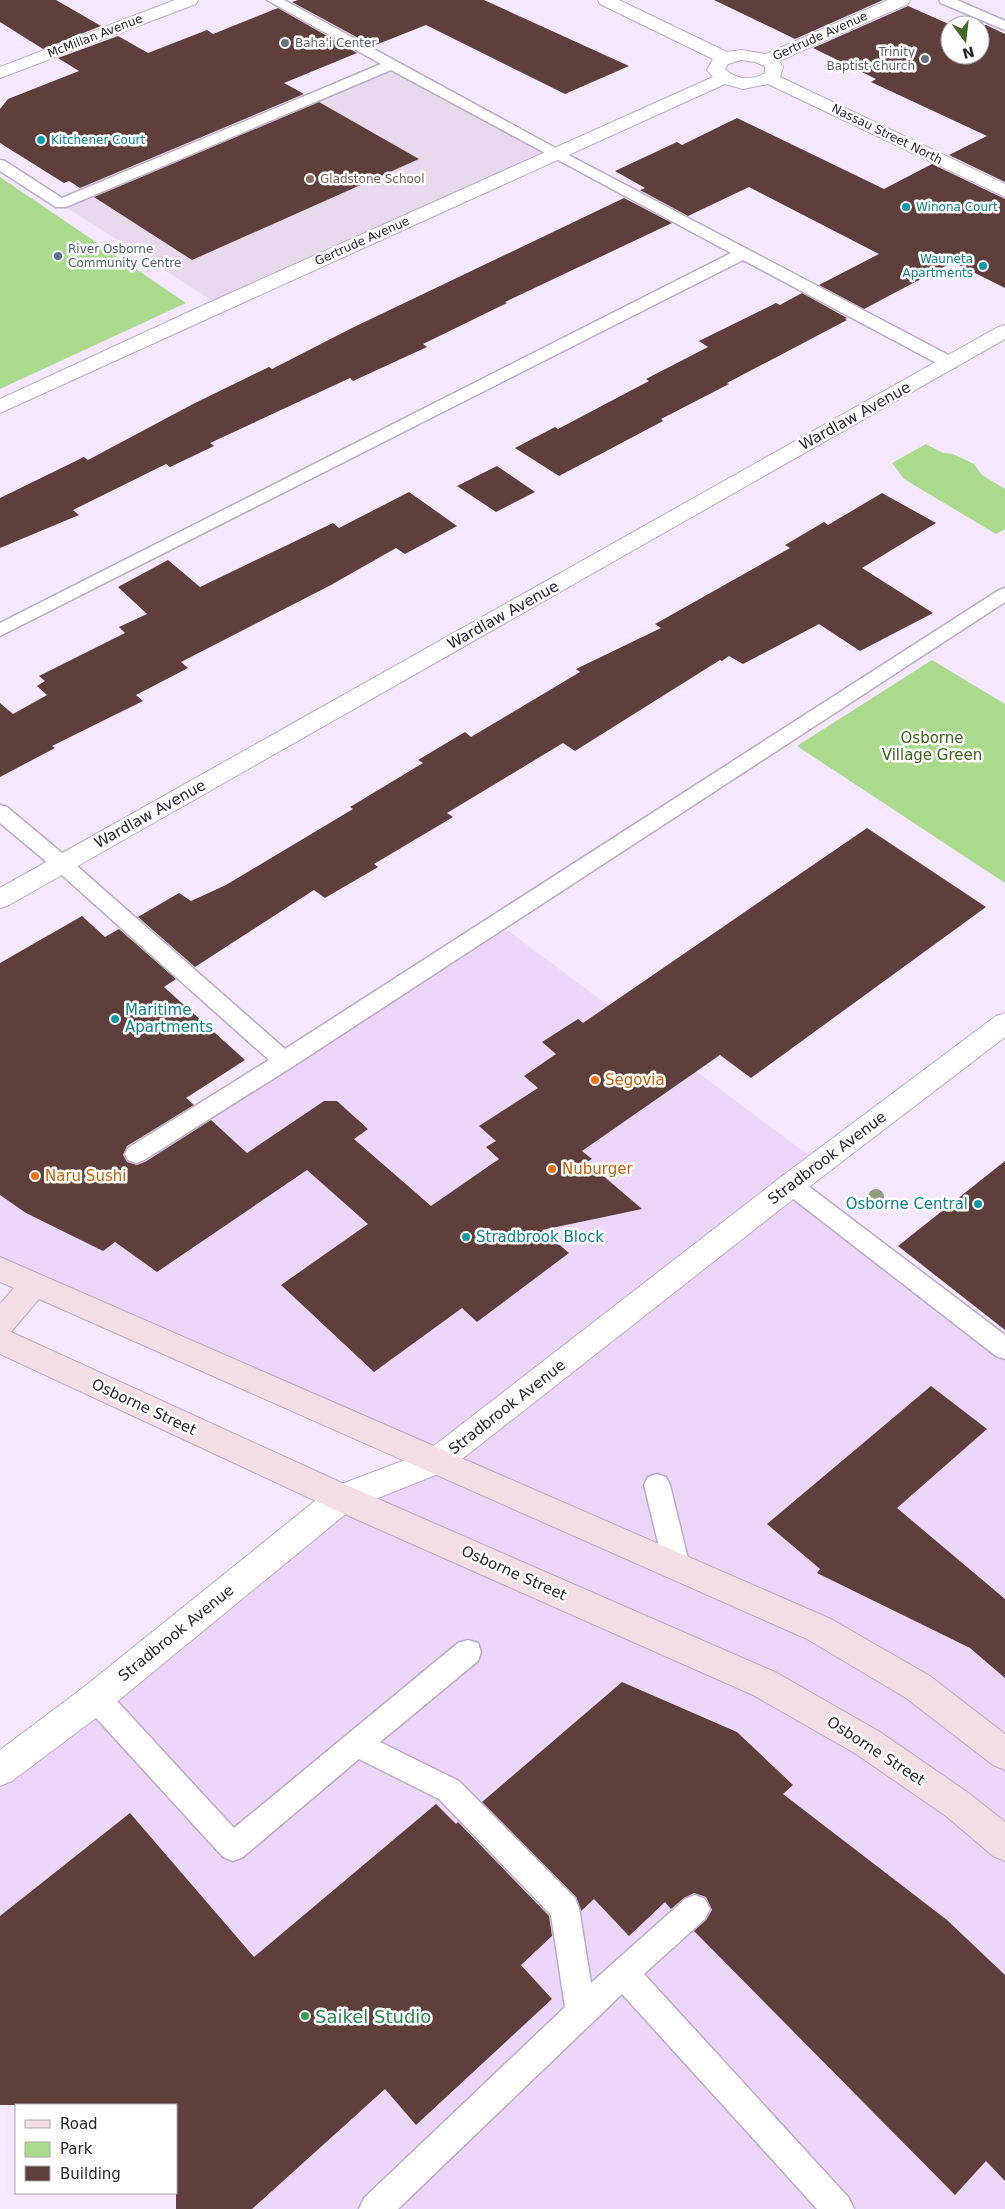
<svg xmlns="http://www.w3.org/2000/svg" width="1005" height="2209" viewBox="0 0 1005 2209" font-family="'DejaVu Sans',sans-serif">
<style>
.built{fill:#ecd7fb}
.education{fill:#e9d9ec}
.green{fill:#aadb8c}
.building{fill:#5e3f3b}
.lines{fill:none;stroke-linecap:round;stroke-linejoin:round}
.service-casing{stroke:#bbabc7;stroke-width:3}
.minor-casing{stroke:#bbabc7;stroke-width:2}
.tertiary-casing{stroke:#bbabc7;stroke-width:2}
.secondary-casing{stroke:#bbabc7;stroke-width:2}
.service{fill:#fff;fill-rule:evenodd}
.minor{fill:#fff;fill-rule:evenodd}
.tertiary{fill:#fff;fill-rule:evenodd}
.secondary{fill:#f5dee3;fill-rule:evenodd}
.tree{fill:#8d9f7d}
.worship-dot{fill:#6b7280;stroke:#fff;stroke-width:2}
.culture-dot{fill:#0f9aa8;stroke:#fff;stroke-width:2}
.education-dot{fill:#8d6e63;stroke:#fff;stroke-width:2}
.service-dot{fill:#5c6f8a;stroke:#fff;stroke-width:2}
.food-dot{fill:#e8710a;stroke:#fff;stroke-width:2}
.leisure-dot{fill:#2e9e5b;stroke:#fff;stroke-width:2}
.labels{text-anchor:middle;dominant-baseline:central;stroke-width:5;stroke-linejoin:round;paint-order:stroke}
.far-street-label{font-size:12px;fill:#29232e;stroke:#fff}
.far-worship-label{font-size:12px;fill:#5b616d;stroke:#fff;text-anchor:start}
.far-culture-label{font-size:12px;fill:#0d838f;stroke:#fff;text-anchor:start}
.far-education-label{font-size:12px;fill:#785e54;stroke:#fff;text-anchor:start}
.far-service-label{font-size:12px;fill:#4e5e75;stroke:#fff;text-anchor:start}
.street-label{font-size:15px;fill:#29232e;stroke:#fff}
.park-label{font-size:15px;fill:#386413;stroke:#fff}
.culture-label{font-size:15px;fill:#0d838f;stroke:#fff;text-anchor:start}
.food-label{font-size:15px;fill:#c56008;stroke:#fff;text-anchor:start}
.near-leisure-label{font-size:18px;fill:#27864d;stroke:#fff;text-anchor:start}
</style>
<rect width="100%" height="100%" fill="#f5e7ff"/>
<path class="built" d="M 498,923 L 819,1163 L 792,1184 L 1005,1349 L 1005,2209 L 200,2209 L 176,2105 L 121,2105 L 0,1946 L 0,1770 L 342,1498 L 437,1462 L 0,1269 L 0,1029 L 137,1153 Z"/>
<path class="education" d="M 393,64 L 556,154 L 219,305 L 61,204 Z"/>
<g class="green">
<path d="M 0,177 L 186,303 L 0,389 Z"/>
<path d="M 926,444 L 943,453 L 953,454 L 974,464 L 982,475 L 1005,489 L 1005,529 L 996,534 L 904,479 L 892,463 Z"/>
<path d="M 932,660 L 1005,704 L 1005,883 L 797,746 Z"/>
</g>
<g class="building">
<path d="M 0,0 L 56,0 L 101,26 L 43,49 L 0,22 Z"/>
<path d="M 298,0 L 484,0 L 629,66 L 565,94 L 426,25 L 373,46 L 292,2 Z"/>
<path d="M 714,0 L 883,0 L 795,39 Z"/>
<path d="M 908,6 L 951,25 L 950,55 L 980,55 L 980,25 L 986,25 L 1005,34 L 1005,182 L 949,155 L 987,136 L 871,82 L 876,79 L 813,48 Z"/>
<path d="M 278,8 L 357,53 L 284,83 L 304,94 L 80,188 L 69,181 L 64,183 L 0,143 L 0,109 L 8,99 L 79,71 L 58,58 L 118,36 L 148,53 L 207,30 L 213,34 Z"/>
<path d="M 319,102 L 419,159 L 192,260 L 94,197 Z"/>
<path d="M 737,118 L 884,189 L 932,164 L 1005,199 L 1005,288 L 953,262 L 864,309 L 819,285 L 879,254 L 749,187 L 688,216 L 640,190 L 645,188 L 615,171 L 677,142 L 682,145 Z"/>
<path d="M 624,198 L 672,223 L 505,302 L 507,303 L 423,344 L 427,347 L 353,381 L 350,378 L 210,443 L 214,446 L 170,467 L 166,464 L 73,510 L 79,515 L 0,548 L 0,498 L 84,457 L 88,460 L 193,404 L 269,367 L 272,369 L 352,328 Z"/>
<path d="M 802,293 L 847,318 L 845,319 L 847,320 L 727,383 L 729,384 L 661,419 L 663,421 L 559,476 L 515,448 L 555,427 L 558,429 L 649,381 L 646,379 L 708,347 L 699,341 L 776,303 L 780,305 Z"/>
<path d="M 497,466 L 535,492 L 496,512 L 457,486 Z"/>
<path d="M 409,492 L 457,526 L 405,554 L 396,548 L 331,585 L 181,662 L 188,668 L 136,695 L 143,701 L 52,746 L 55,748 L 0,777 L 0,703 L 13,714 L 47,695 L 37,686 L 45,681 L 39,676 L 125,633 L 119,627 L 147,614 L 118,587 L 168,560 L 200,587 L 333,523 L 339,528 Z"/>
<path d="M 882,493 L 936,523 L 862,568 L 933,613 L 860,651 L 819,624 L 743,664 L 729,656 L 722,661 L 720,660 L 575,751 L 563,743 L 447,813 L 453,817 L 374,864 L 378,867 L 325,898 L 314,890 L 195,967 L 138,917 L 179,893 L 191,901 L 226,885 L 353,809 L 350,807 L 423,763 L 418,760 L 465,732 L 471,737 L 580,672 L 576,669 L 661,628 L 655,624 L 790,548 L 785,545 L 824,522 L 828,525 Z"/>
<path d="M 867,828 L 986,907 L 751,1078 L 720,1055 L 582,1151 L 592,1159 L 587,1162 L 642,1209 L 542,1230 L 569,1253 L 477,1322 L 462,1308 L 374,1372 L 281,1285 L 368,1224 L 307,1170 L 157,1272 L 115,1242 L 103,1251 L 26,1213 L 0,1195 L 0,963 L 82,916 L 105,937 L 119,929 L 176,979 L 164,987 L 245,1060 L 186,1098 L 194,1105 L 127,1146 L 123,1155 L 127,1162 L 137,1165 L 145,1162 L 211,1120 L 247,1153 L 324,1101 L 337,1101 L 368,1129 L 354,1139 L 431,1206 L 499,1159 L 486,1147 L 496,1141 L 479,1126 L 538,1088 L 524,1076 L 556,1054 L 542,1042 L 578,1019 L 583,1023 Z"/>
<path d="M 1005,1161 L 1005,1330 L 898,1246 Z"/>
<path d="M 931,1386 L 987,1429 L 897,1508 L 1005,1599 L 1005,1678 L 970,1648 L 817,1573 L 820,1569 L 767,1524 Z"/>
<path d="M 622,1682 L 737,1732 L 793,1785 L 783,1794 L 947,1920 L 1005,1975 L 1005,2181 L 986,2161 L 955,2195 L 694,1931 L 706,1920 L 712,1910 L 706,1897 L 694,1893 L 684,1898 L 671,1909 L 665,1902 L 629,1936 L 594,1899 L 581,1911 L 576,1897 L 482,1802 Z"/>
<path d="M 436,1804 L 456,1824 L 458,1822 L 549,1916 L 552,1936 L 521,1965 L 552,1999 L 416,2125 L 385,2089 L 252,2209 L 176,2209 L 176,2105 L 0,2105 L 0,1916 L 130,1813 L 254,1957 Z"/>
</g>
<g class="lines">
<g class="service-casing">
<g id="service">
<path d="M 267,0 L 284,0 L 561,151 L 956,359 L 958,363 L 956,367 L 944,367 L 743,260 L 0,636 L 0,623 L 731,253 L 391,70 L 66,207 L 56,207 L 0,171 L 0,160 L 5,161 L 62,198 L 381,64 Z"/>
<path d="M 939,0 L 957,0 L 1005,21 L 1005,30 L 941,3 Z"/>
<path d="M 1005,588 L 1005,602 L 292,1067 L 144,1160 L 136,1163 L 128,1160 L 125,1154 L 128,1148 L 269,1060 L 55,869 L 0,823 L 0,805 L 7,807 L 69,859 L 285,1049 L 999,590 Z"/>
<path d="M 791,1176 L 799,1179 L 1005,1335 L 1005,1359 L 996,1356 L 783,1191 L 779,1185 L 783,1179 Z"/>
<path d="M 657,1474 L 666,1477 L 670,1485 L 690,1567 L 686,1575 L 677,1579 L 668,1575 L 664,1567 L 644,1485 L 648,1477 Z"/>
<path d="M 468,1640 L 478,1643 L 481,1652 L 478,1661 L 380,1742 L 459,1781 L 575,1898 L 579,1908 L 591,1983 L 685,1899 L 695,1895 L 705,1899 L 710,1909 L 705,1919 L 644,1974 L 849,2198 L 854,2209 L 817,2209 L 622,1994 L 398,2209 L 359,2209 L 364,2198 L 565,2007 L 551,1915 L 439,1799 L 359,1759 L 243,1857 L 233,1861 L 223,1857 L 86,1707 L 82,1698 L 86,1689 L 96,1686 L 106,1689 L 234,1828 L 458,1643 Z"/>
</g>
</g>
<g class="minor-casing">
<g id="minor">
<path d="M 175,0 L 198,0 L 196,4 L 0,78 L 0,67 Z"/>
<path d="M 598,0 L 619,0 L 727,52 L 741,50 L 766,54 L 888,0 L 910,0 L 908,4 L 779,61 L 783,67 L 780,77 L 1005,184 L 1005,197 L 768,84 L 743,89 L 725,84 L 0,413 L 0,399 L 204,305 L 713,77 L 707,70 L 713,59 L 600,4 ZM 741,60 L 755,62 L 765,66 L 765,73 C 752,81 736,80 725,69 L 728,64 Z"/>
<path d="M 1005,325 L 1005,339 L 9,905 L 0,908 L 0,888 L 998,327 Z"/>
</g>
</g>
<g class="tertiary-casing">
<path id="tertiary" d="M 1005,1013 L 1005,1037 L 801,1193 L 448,1470 L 353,1508 L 108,1709 L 12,1781 L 0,1786 L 0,1750 L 84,1687 L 331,1488 L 426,1452 L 781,1177 L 996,1016 Z"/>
</g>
<g class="secondary-casing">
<path id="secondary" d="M 0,1257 L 831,1619 L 930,1676 L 1005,1734 L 1005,1770 L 993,1765 L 906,1698 L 807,1639 L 39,1299 L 11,1332 L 353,1488 L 777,1673 L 880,1732 L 970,1794 L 1005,1822 L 1005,1861 L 993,1856 L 946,1816 L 856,1754 L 753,1695 L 331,1508 L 0,1354 L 0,1304 L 14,1288 L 0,1282 Z"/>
</g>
<use href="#service" class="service"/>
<use href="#minor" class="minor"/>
<use href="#tertiary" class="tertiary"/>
<use href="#secondary" class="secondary"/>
</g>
<circle class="tree" cx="876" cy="1197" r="8"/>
<g class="worship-dot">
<circle cx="285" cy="43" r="5"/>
<circle cx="925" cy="59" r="5"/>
</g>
<g class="culture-dot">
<circle cx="41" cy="140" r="5"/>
<circle cx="906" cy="207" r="5"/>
<circle cx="983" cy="266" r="5"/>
<circle cx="115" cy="1019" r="5"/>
<circle cx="978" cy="1204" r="5"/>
<circle cx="466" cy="1237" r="5"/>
</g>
<circle class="education-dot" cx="310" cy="179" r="5"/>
<circle class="service-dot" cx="58" cy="256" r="5"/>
<g class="food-dot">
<circle cx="595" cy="1080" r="5"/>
<circle cx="552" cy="1169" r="5"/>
<circle cx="35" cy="1176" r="5"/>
</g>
<circle class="leisure-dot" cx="305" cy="2016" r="5"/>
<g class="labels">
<g class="far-street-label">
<text transform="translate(95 36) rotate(-21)">McMillan Avenue</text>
<text transform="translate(820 36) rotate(-24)">Gertrude Avenue</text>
<text transform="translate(887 134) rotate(26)">Nassau Street North</text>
<text transform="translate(362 241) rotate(-24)">Gertrude Avenue</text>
</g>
<g class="far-worship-label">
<text x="295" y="43">Baha'i Center</text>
<text x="915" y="52" text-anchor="end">Trinity<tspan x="915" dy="14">Baptist Church</tspan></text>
</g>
<g class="far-culture-label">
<text x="51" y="140">Kitchener Court</text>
<text x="916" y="207">Winona Court</text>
<text x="973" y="259" text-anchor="end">Wauneta<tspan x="973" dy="14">Apartments</tspan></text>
</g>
<g class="far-education-label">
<text x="320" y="179">Gladstone School</text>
</g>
<g class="far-service-label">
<text x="68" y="249">River Osborne<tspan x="68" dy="14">Community Centre</tspan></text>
</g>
<g class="street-label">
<text transform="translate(855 416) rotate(-29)">Wardlaw Avenue</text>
<text transform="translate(503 615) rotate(-29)">Wardlaw Avenue</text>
<text transform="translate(150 814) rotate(-29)">Wardlaw Avenue</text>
<text transform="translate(827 1158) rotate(-37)">Stradbrook Avenue</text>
<text transform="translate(144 1407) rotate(25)">Osborne Street</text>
<text transform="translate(507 1407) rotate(-38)">Stradbrook Avenue</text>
<text transform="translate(514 1573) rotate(24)">Osborne Street</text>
<text transform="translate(176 1633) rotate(-39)">Stradbrook Avenue</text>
<text transform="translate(876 1751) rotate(33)">Osborne Street</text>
</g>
<g class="park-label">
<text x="932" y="738">Osborne<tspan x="932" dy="17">Village Green</tspan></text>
</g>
<g class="culture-label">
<text x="125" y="1010">Maritime<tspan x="125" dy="17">Apartments</tspan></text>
<text x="968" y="1204" text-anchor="end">Osborne Central</text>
<text x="476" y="1237">Stradbrook Block</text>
</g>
<g class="food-label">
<text x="605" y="1080">Segovia</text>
<text x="562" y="1169">Nuburger</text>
<text x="45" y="1176">Naru Sushi</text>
</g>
<g class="near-leisure-label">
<text x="315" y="2016">Saikel Studio</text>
</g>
</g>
<rect x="15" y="2104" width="162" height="90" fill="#ffffff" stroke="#a9a7ab"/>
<rect x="25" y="2120" width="25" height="8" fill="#f5dee3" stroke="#a9a7ab"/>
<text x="60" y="2129" font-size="15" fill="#29232e">Road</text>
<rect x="25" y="2142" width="25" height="15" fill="#aadb8c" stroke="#a9a7ab"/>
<text x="60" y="2154" font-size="15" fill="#29232e">Park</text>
<rect x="25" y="2166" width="25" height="15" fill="#5e3f3b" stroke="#a9a7ab"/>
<text x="60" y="2179" font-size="15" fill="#29232e">Building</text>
<g transform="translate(965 40) rotate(165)"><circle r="24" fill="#ffffff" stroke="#a9a7ab"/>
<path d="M0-4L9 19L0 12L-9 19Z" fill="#446922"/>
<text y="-8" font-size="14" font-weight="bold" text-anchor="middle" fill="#29232e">N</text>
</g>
</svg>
